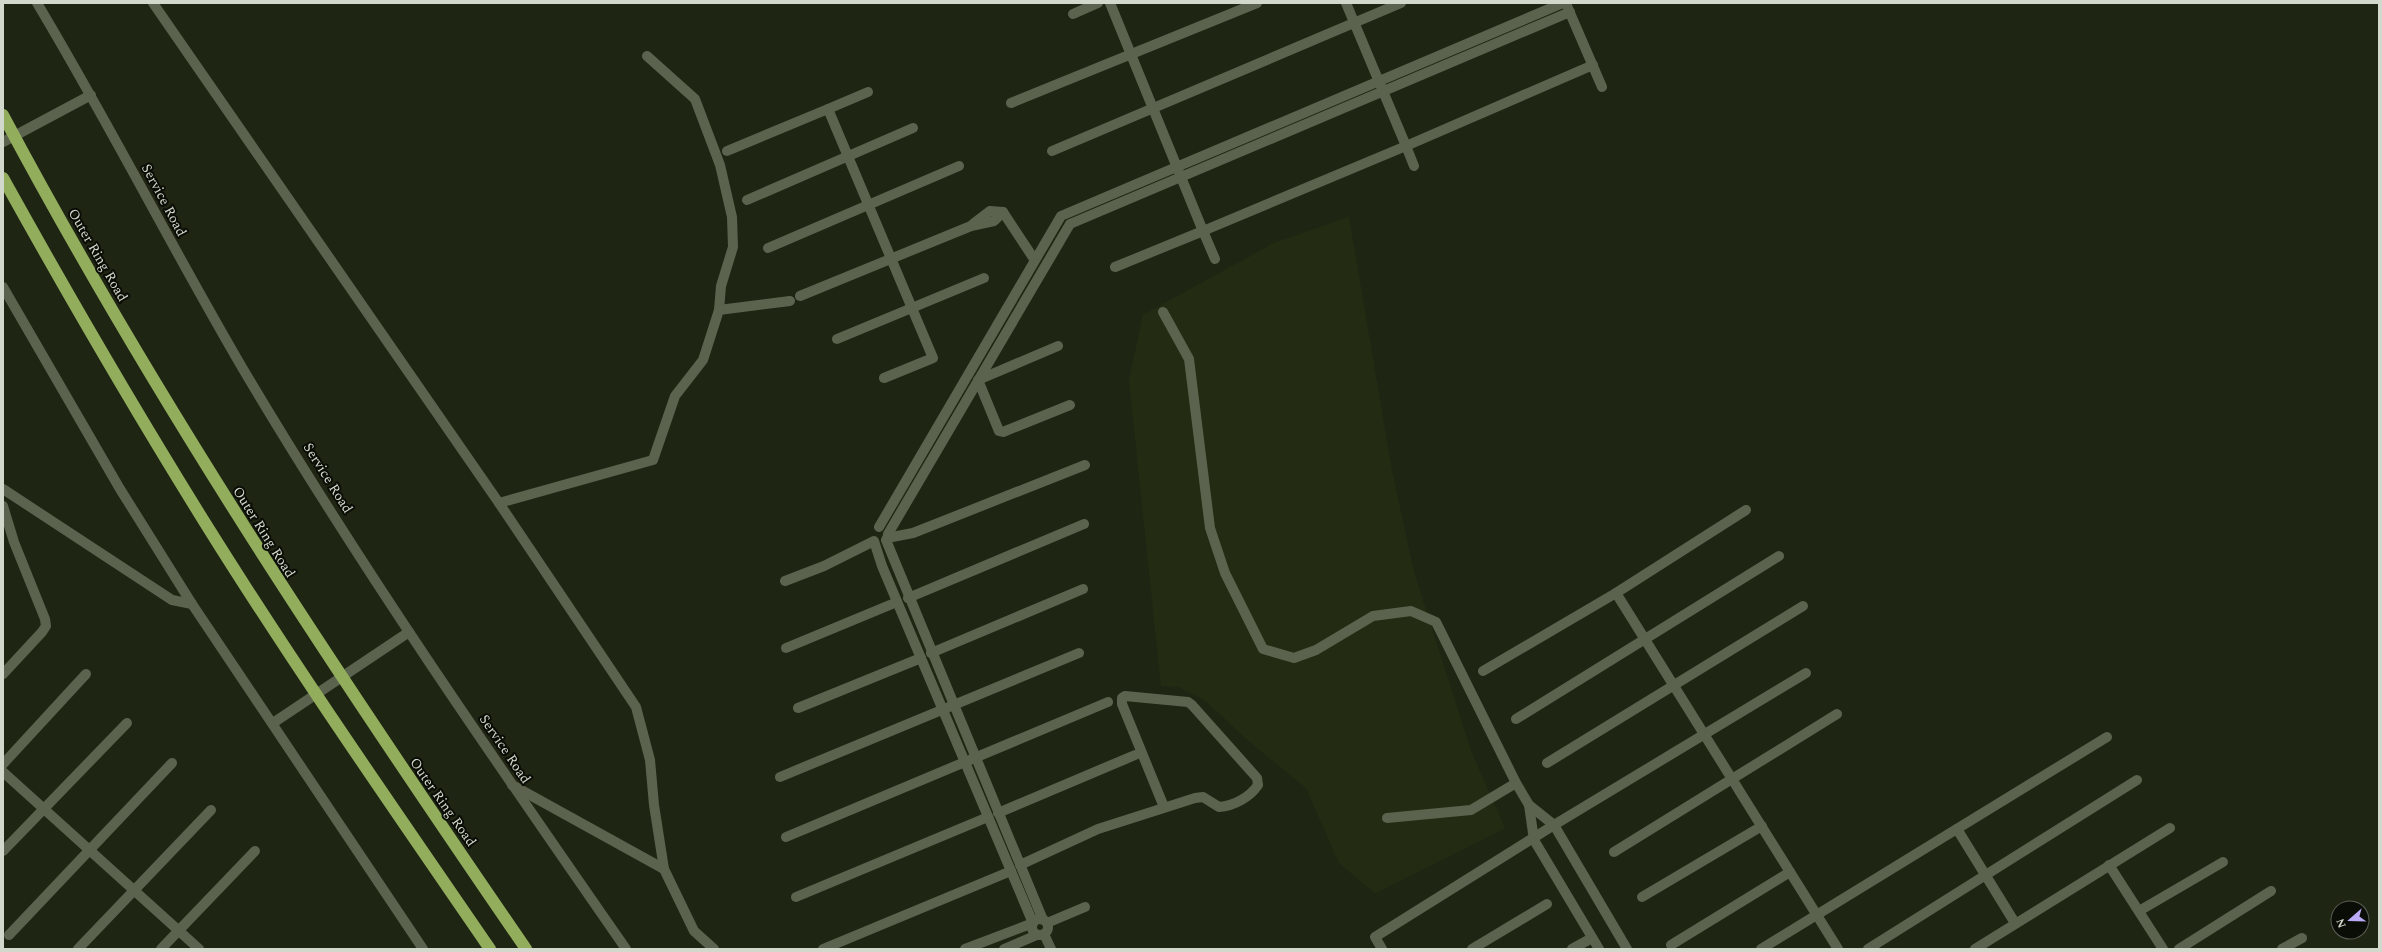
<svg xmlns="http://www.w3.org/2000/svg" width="2382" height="952" viewBox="0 0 2382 952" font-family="Spectral,serif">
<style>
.built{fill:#232c13}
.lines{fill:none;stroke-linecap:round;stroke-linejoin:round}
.minor{stroke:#5b634e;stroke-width:10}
.tertiary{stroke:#5b634e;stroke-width:10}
.secondary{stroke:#5b634e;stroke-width:10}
.motorway{stroke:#92ae5d;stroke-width:12}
.labels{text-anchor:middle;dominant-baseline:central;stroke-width:4;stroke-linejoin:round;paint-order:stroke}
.street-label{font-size:14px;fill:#d3d8cc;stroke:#0a0d06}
</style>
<rect width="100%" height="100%" fill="#1f2513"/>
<path class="built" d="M 1349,217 L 1392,471 L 1414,572 L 1471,751 L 1505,828 L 1375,893 L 1339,863 L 1306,788 L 1245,738 L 1205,700 L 1179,687 L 1161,686 L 1129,380 L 1143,315 L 1274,243 Z"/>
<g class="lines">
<g class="minor">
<path d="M 1110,3 L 1203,231 L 1406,146 L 1346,3"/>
<path d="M 1567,6 L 1602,87"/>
<path d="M 1073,14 L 1098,3"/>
<path d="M 647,56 L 695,99 L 720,165 L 732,217 L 733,247 L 721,286 L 719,310"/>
<path d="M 1011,103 L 1257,3"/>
<path d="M 828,109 L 868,92"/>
<path d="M 727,151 L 828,109 L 933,358 L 884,378"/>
<path d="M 1052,151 L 1401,3"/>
<path d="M 1414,166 L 1406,146 L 1593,65"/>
<path d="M 747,200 L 913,128"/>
<path d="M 973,224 L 990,211 L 1003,212"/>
<path d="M 768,248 L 959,166"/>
<path d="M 1115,267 L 1203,231 L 1215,259"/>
<path d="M 800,296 L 971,226 L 994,221 L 1003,212 L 1034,259"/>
<path d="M 1163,312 L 1189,359 L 1210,528 L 1225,573 L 1263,649 L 1294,658 L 1316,650 L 1373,616 L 1411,611 L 1436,622 L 1516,783 L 1529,805 L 1554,825 L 1627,949"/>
<path d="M 837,339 L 984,278"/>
<path d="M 1058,346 L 978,380 L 999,431 L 1003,432 L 1070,405"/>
<path d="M 3,489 L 172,600 L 192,604"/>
<path d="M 499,503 L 653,460 L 675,396 L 703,360 L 719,310 L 790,301"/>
<path d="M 3,506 L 14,542 L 45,619 L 46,626 L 42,632 L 3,674"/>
<path d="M 879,527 L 1061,216 L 1563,3"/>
<path d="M 888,534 L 1070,224 L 1570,12"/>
<path d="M 887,538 L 913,533 L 1085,465"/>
<path d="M 886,540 L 1043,920"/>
<path d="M 785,581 L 824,566 L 874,541 L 882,566 L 1033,923 L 965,949"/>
<path d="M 1616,593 L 1838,949"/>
<path d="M 908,598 L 1084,524"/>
<path d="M 786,648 L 897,602"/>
<path d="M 931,653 L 1083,589"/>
<path d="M 1483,671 L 1616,593 L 1746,510"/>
<path d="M 798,708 L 921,658"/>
<path d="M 1516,719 L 1779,556"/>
<path d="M 1547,763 L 1803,606"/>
<path d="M 3,764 L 86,674"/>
<path d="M 3,772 L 199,949"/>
<path d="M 780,777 L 1079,653"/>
<path d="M 1529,805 L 1534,840 L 1599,949"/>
<path d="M 998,813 L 1135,755"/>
<path d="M 1387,818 L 1471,810 L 1516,783"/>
<path d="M 1957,829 L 2015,923"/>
<path d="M 786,837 L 1108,702"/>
<path d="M 3,851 L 127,723"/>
<path d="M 1614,852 L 1837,714"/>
<path d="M 1020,865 L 1098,829 L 1195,798 L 1203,797 L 1219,807 C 1234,806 1250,797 1258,785 L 1257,778 L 1192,705 L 1188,702 L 1125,696 L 1122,698 L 1122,704 L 1164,807"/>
<path d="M 2109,865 L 2163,949"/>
<path d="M 796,897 L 988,817"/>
<path d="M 1642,897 L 1762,826"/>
<path d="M 2139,911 L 2223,862"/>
<circle cx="1040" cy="927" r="8"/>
<path d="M 1047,923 L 1085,907"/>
<path d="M 1044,934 L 1051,949"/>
<path d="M 9,935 L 172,763"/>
<path d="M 1671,945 L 1790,872"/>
<path d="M 78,949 L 211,810"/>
<path d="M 161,949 L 255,851"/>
<path d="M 823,949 L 1011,871"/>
<path d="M 1004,949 L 1037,935"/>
<path d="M 1382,949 L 1375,937 L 1554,825 L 1806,673"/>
<path d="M 1472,949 L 1547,904"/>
<path d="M 1572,949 L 1592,938"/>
<path d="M 1761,949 L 2107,737"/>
<path d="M 1868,949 L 2137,780"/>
<path d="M 1975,949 L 2170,828"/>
<path d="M 2179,949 L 2271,891"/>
<path d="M 2282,949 L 2302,938"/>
</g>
<g class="tertiary">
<path d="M 153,3 L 499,503 L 636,707 L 650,760 L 654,805 L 664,869 L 694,931 L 714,949"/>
<path d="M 512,785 L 664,869"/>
</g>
<g class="secondary">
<path d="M 37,3 C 109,123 172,248 243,369 C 361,568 494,759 626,949"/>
<path d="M 3,142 L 91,95"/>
<path d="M 3,287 L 120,489 L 192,604 L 423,949"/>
<path d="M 273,723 L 409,632"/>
</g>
<g class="motorway">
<path d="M 3,115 C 158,406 340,678 526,949"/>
<path d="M 3,178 C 68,295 136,412 207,526 C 297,670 394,809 490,949"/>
</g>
</g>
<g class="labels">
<g class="street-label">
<text transform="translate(164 200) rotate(62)">Service Road</text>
<text transform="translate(98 255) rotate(60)">Outer Ring Road</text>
<text transform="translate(328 478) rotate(58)">Service Road</text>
<text transform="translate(264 532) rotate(58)">Outer Ring Road</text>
<text transform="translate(505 749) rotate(56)">Service Road</text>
<text transform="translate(443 802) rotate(55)">Outer Ring Road</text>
</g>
</g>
<rect width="2382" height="952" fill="none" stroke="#d3d8cc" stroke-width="8"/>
<g transform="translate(2350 920) rotate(250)"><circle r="19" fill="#0a0d06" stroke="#5a5e55"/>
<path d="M0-3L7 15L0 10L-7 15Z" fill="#bbaaf6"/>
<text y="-6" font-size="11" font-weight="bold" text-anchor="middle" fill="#d3d8cc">N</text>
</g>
</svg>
